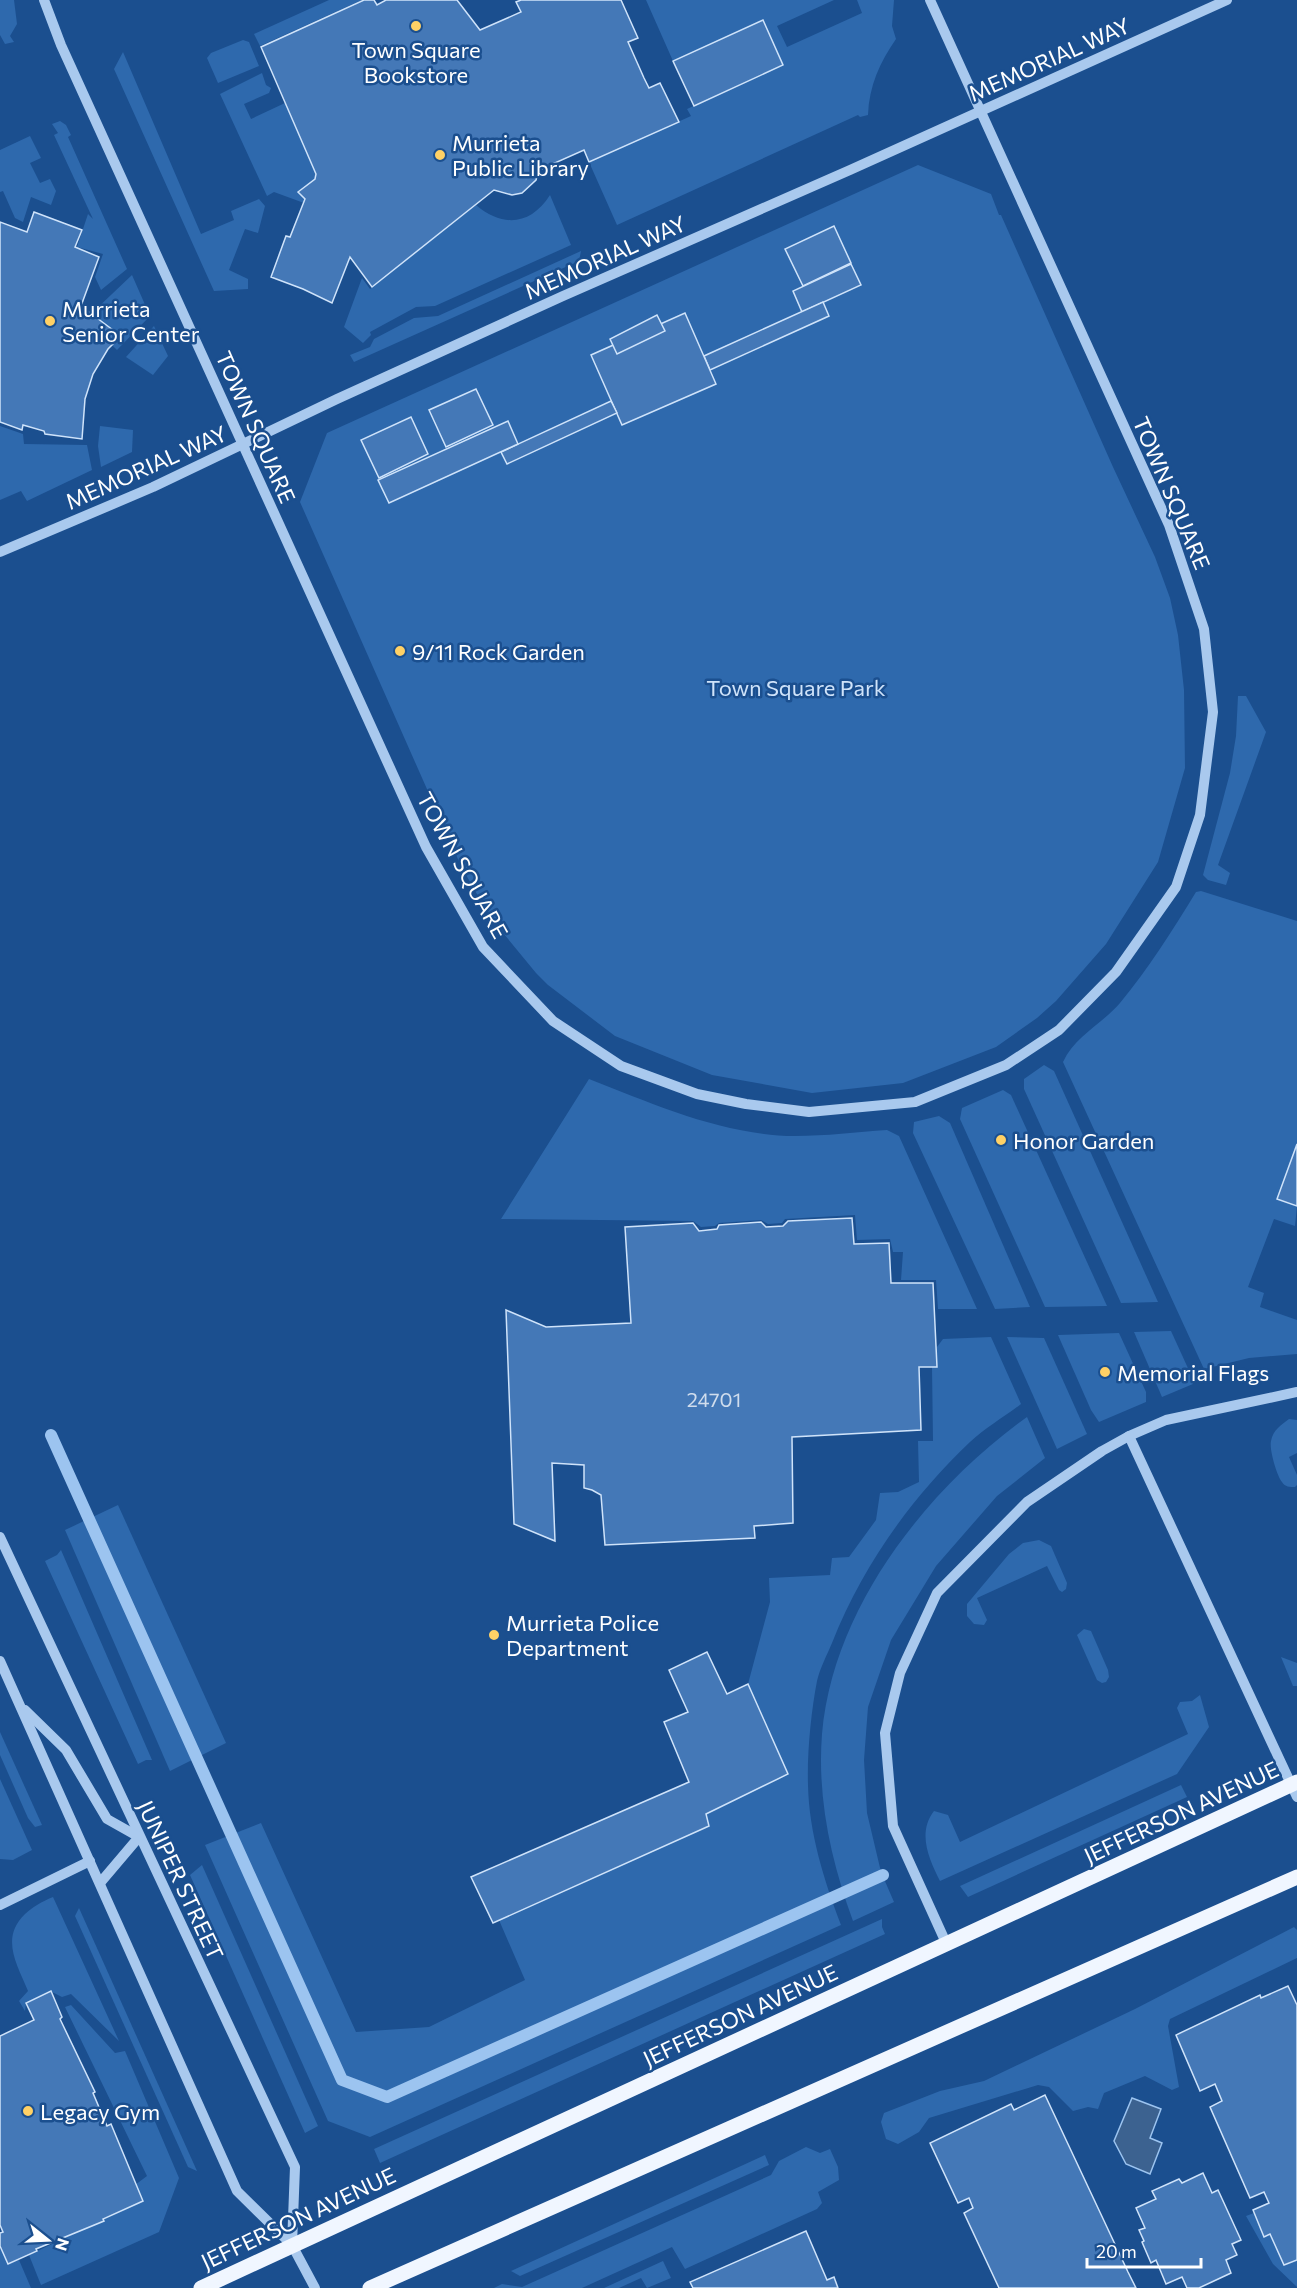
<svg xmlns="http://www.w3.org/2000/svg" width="1297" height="2288" viewBox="0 0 1297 2288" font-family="Commissioner,sans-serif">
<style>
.green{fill:#2e69ad}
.water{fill:#3c6290;stroke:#9cc4f0;stroke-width:1.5}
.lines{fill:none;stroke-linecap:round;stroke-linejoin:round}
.stream{stroke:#9cc4f0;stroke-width:12}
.building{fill:#4478b7;stroke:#cfe3fa;stroke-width:1.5}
.minor{stroke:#a9c9ee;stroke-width:10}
.major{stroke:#f0f6ff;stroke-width:15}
.poi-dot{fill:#ffd166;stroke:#1b4f8f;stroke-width:2}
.labels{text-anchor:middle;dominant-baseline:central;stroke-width:5;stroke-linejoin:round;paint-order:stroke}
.number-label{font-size:20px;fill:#d0dded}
.poi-label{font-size:22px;fill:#fff;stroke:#1b4f8f;text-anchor:start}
.street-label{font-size:22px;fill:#fff;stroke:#1b4f8f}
.park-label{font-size:22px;fill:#cfe3fa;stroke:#1b4f8f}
</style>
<rect width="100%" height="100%" fill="#1b4f8f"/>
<g class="green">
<path d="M 0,0 L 14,0 L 17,24 L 10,36 L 14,42 L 5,44 L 0,35 Z"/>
<path d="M 329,0 L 362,0 L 260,46 L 254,34 Z"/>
<path d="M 646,0 L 834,0 L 777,26 L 787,47 L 862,13 L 857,0 L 894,0 L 892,26 L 896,39 C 880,62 869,86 868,115 L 860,117 L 858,115 L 617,225 L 589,162 L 691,116 L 687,109 L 783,65 L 763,20 L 673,61 Z"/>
<path d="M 243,40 L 249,42 L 259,66 L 218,83 L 207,58 L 211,53 Z"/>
<path d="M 123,52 L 201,234 L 234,220 L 231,211 L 259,199 L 265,206 L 258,233 L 245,229 L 229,270 L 248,279 L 248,289 L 214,291 L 114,69 Z"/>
<path d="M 262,73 L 266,85 L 271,88 L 269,93 L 244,104 L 251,119 L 285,103 L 316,174 L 315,179 L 298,192 L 305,199 L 304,203 L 274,192 L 267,196 L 220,94 Z"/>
<path d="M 60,121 L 66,125 L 71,135 L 68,137 L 127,269 L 101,290 L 95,277 L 103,254 L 77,247 L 88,214 L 93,219 L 54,135 L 58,133 L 52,124 Z"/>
<path d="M 30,136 L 41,158 L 30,163 L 40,183 L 50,179 L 56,191 L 51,205 L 31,197 L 23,222 L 15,218 L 3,191 L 0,192 L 0,150 Z"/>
<path d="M 918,165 L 991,194 L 999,215 L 1001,215 L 1113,467 L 1155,557 L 1170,598 L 1178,635 L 1184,690 L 1185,768 L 1158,862 L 1106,944 L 1056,1001 L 1037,1018 L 996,1047 L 903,1083 L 812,1093 L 712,1075 L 615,1036 L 548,985 L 536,973 L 490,917 L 461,866 L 300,502 L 327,433 Z"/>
<path d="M 550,195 L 571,245 L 435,306 L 416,307 L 370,332 L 371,335 L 363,343 L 344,327 L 362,278 L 370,289 L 476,205 C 503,228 531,225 550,195 Z"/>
<path d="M 581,251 L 579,261 L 354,362 L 350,355 L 370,347 L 374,339 L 414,318 L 438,316 Z"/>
<path d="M 132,275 L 150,316 L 117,350 L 112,345 L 118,336 L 92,313 Z"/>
<path d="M 154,326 L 168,356 L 153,375 L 126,357 Z"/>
<path d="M 0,426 L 23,434 L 24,444 L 87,445 L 92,470 L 27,501 L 21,491 L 0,500 Z"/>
<path d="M 100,426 L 133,430 L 132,452 L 101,467 L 98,446 Z"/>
<path d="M 1238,696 L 1246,696 L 1266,732 L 1218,865 L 1230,873 L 1226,885 L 1208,880 L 1203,875 L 1230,773 L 1236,736 Z"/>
<path d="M 1201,891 L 1297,921 L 1297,1144 L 1277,1199 L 1297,1206 L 1295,1226 L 1274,1219 L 1248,1287 L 1264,1293 L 1260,1307 L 1297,1320 L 1297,1354 L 1249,1358 L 1204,1369 L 1063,1062 C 1075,1036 1102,1024 1120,1003 C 1148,969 1173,930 1196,892 Z"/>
<path d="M 1044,1065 L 1054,1071 L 1158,1302 L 1121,1303 L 1024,1089 L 1024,1079 Z"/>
<path d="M 589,1079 C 656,1105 722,1135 795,1136 C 826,1136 857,1132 887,1130 L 899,1136 L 977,1309 L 938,1309 L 936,1280 L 901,1280 L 903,1252 L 893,1252 L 890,1239 L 857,1240 L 855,1215 L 785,1219 L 782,1223 L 768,1224 L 761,1220 L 719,1223 L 715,1226 L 701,1227 L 693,1221 L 501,1219 Z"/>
<path d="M 1003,1090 L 1011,1095 L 1107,1306 L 1045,1307 L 960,1119 L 962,1108 Z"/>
<path d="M 939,1116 L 950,1123 L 1030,1307 L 995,1309 L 913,1133 L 914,1122 Z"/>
<path d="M 1171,1331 L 1192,1377 L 1193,1384 L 1162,1397 L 1134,1332 Z"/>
<path d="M 1119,1333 L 1146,1392 L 1146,1402 L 1099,1422 L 1091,1410 L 1058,1335 Z"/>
<path d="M 991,1337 L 1021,1404 C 1004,1417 985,1428 970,1442 C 910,1499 862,1567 832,1643 C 827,1655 820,1668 817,1681 C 811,1712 807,1753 808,1785 C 809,1833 824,1880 841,1925 L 370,2137 L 328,2121 L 205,1845 L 261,1823 L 356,2032 L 429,2027 L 525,1980 L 499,1920 L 709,1826 L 706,1814 L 788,1774 L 748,1684 L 770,1602 L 769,1578 L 830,1575 L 832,1558 L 849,1557 L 876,1520 L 880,1493 L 898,1492 L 919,1482 L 918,1441 L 933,1441 L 932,1367 L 937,1366 L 937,1347 L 943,1339 Z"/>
<path d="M 1007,1337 L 1044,1338 L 1087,1434 L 1057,1449 Z"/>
<path d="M 1027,1417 L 1045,1458 L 997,1496 L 936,1566 L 891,1640 L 868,1707 L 864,1760 L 867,1813 L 881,1872 L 894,1902 L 853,1921 C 831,1861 817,1798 822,1734 C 833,1607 927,1489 1027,1417 Z"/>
<path d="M 1289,1419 L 1297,1420 L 1297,1453 L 1289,1457 L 1297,1475 L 1297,1485 L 1295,1487 C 1290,1487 1285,1487 1282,1482 C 1277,1476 1269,1449 1271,1441 C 1273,1430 1281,1425 1289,1419 Z"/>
<path d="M 118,1505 L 226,1743 L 170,1771 L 65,1530 Z"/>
<path d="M 1039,1540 L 1051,1546 L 1067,1583 L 1066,1589 L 1062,1592 L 1059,1590 L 1047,1566 L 977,1598 L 987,1620 L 984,1625 L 974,1624 L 967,1616 L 967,1604 L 1009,1554 L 1023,1543 Z"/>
<path d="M 61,1550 L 152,1760 L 146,1760 L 138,1764 L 45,1561 L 57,1555 Z"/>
<path d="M 1084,1629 L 1091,1631 L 1108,1670 L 1109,1677 L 1106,1682 L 1102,1683 L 1097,1680 L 1077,1635 Z"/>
<path d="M 1281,1657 L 1297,1663 L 1297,1686 L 1293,1686 Z"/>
<path d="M 1200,1695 L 1209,1727 L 1177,1774 L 940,1881 C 929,1859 917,1833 934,1811 L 948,1815 L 960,1842 L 1188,1734 L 1177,1708 L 1180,1702 L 1192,1701 Z"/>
<path d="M 0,1732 L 42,1825 L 35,1827 L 28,1818 L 0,1755 Z"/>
<path d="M 0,1779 L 32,1850 L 13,1860 L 0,1859 Z"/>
<path d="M 1181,1785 L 1187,1797 L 968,1897 L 960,1886 Z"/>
<path d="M 202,1865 L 318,2126 L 305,2133 L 190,1875 Z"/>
<path d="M 53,1897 L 119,2041 L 71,1994 L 62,1997 L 50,1991 L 26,2003 L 25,2011 L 19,2001 L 28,1991 C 17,1964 0,1938 25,1914 C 34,1906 41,1902 53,1897 Z"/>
<path d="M 79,1908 L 197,2171 L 188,2167 L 75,1916 Z"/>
<path d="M 882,1919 L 882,1927 L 885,1934 L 380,2163 L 374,2149 Z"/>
<path d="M 1294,1927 L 1297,1930 L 1297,1958 L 1170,2019 L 1168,2026 L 1179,2087 L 1172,2090 L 1145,2076 L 1104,2093 L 1098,2109 L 1088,2107 L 1073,2111 L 1049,2087 L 1038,2085 L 929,2118 L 919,2132 L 898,2144 L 886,2139 L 881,2122 L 884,2113 L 940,2091 L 984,2081 L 1135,2009 Z"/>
<path d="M 71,2005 L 115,2053 L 125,2051 L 179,2178 L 159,2232 L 41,2285 L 29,2255 L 143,2201 L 135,2185 L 147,2176 L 65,2007 Z"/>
<path d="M 806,2147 L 820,2153 L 830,2149 L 838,2167 L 839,2180 L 818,2192 L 822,2203 L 817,2209 L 685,2269 L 672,2247 L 582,2288 L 494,2288 L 502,2284 L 522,2287 L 771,2175 L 779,2161 Z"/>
<path d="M 765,2155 L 769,2165 L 520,2276 L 511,2271 Z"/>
<path d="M 1254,2213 L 1264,2235 L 1270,2234 L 1284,2265 L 1297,2260 L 1297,2287 L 1273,2264 L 1246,2216 Z"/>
<path d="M 0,2246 L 8,2264 L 19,2260 L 31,2288 L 0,2288 Z"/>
<path d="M 663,2261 L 671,2278 L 647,2288 L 641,2278 L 619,2288 L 604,2288 Z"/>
</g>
<path class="water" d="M 1132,2098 L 1161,2109 L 1150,2138 L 1162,2143 L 1150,2174 L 1126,2164 L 1114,2141 Z"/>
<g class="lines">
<path class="stream" d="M 51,1435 L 342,2080 L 387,2097 L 883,1875"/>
</g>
<g class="building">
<path d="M 364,0 L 374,0 L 377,5 L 386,0 L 457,0 L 480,30 L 521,12 L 516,2 L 521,0 L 621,0 L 638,38 L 628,42 L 644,78 L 649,88 L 660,83 L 679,122 L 589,162 L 584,150 L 539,170 L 536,180 L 522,193 L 512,195 L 494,190 L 372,287 L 350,257 L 332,303 L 303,289 L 271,277 L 286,236 L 290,237 L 305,199 L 298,192 L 315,179 L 316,174 L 261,47 Z"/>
<path d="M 763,20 L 783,65 L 694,106 L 673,61 Z"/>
<path d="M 34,212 L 82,230 L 75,247 L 99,257 L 81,306 L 121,336 L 108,349 L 93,374 L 85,399 L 82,439 L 45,434 L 44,431 L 23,425 L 22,430 L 0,422 L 0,222 L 27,232 Z"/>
<path d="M 834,226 L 851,263 L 803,286 L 785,249 Z"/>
<path d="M 851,264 L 861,285 L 802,312 L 793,291 Z"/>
<path d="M 823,302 L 829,316 L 710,370 L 704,356 Z"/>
<path d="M 685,313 L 716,384 L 622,425 L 591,355 Z"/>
<path d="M 657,315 L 665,331 L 617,354 L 610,339 Z"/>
<path d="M 476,389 L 493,425 L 446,447 L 429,410 Z"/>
<path d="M 611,401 L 617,413 L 507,464 L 501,452 Z"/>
<path d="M 411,417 L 428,454 L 379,478 L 361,440 Z"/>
<path d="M 508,421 L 518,444 L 389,503 L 378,480 Z"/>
<path d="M 1297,1144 L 1297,1206 L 1277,1199 Z"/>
<path d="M 852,1218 L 854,1244 L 889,1243 L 891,1283 L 933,1283 L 937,1367 L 919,1367 L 921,1430 L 792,1437 L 793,1523 L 754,1526 L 755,1538 L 605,1545 L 601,1495 L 592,1490 L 584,1488 L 584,1465 L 552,1463 L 555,1541 L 514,1524 L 506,1310 L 546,1327 L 631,1323 L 625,1227 L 693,1223 L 699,1231 L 717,1229 L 719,1225 L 761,1222 L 766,1227 L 783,1226 L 788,1221 Z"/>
<path d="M 707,1652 L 727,1694 L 748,1684 L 788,1774 L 706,1814 L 709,1826 L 493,1923 L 471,1877 L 689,1782 L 664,1722 L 688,1712 L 669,1670 Z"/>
<path d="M 1288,1986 L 1297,2005 L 1297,2260 L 1284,2265 L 1270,2234 L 1264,2237 L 1253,2210 L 1269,2203 L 1264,2192 L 1250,2198 L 1210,2107 L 1222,2101 L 1215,2084 L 1200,2091 L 1176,2035 L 1260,1995 L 1261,1998 Z"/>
<path d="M 51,1991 L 62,2017 L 60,2019 L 95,2092 L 93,2093 L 107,2126 L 111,2124 L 143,2201 L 103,2219 L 104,2221 L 36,2249 L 37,2251 L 8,2264 L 0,2246 L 0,2233 L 3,2232 L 0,2225 L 0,2036 L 34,2020 L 26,2003 Z"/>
<path d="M 1045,2095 L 1128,2272 L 1136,2288 L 999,2288 L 964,2213 L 973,2208 L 969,2198 L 958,2203 L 930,2143 L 1011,2104 L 1014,2110 Z"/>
<path d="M 1203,2173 L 1212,2193 L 1218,2190 L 1241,2240 L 1232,2244 L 1237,2255 L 1226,2260 L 1231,2273 L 1199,2288 L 1187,2288 L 1182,2277 L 1166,2284 L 1156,2260 L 1151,2263 L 1142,2242 L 1144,2241 L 1139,2230 L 1145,2228 L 1136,2208 L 1156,2199 L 1152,2191 L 1179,2179 L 1182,2183 Z"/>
<path d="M 806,2231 L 827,2280 L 834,2277 L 838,2288 L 693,2288 L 690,2282 Z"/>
</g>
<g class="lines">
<g class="minor">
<path d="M 44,0 L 61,45 L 426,847 L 483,947 L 553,1021 L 621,1066 L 697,1094 L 746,1104 L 809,1112 L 915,1102 L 1006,1065 L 1059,1030 L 1116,972 L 1176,887 L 1200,815 L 1213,712 L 1204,629 L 1169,525 L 930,0"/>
<path d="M 0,552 L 153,487 L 337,399 L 563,296 L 850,170 L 1227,0"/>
<path d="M 1297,1392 L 1166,1420 L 1129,1436 L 1297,1797"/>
<path d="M 0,1537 L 295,2167 L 292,2245"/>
<path d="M 0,1661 L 237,2191 L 292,2245 L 315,2288"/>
<path d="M 25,1710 L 66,1750 L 107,1819 L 139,1837 L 100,1883"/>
<path d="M 0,1905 L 90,1861"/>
<path d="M 947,1945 L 893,1826 L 885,1733 L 900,1673 L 937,1593 L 1027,1502 L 1102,1451 L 1129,1436"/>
</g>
<g class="major">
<path d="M 201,2288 L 1297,1782"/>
<path d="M 370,2288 L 1297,1877"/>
</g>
</g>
<g class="poi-dot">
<circle cx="416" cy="26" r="6"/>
<circle cx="440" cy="155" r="6"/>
<circle cx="50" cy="321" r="6"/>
<circle cx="400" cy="651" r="6"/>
<circle cx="1001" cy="1140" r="6"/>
<circle cx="1105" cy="1372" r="6"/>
<circle cx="494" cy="1635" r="6"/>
<circle cx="28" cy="2111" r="6"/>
</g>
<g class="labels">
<g class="number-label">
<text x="714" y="1399">24701</text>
</g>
<g class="poi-label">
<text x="416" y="49" text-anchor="middle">Town Square<tspan x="416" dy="25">Bookstore</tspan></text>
<text x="452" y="142">Murrieta<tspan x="452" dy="25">Public Library</tspan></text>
<text x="62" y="308">Murrieta<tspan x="62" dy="25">Senior Center</tspan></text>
<text x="412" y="651">9/11 Rock Garden</text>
<text x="1013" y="1140">Honor Garden</text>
<text x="1117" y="1372">Memorial Flags</text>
<text x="506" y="1622">Murrieta Police<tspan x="506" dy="25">Department</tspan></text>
<text x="40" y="2111">Legacy Gym</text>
</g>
<g class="street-label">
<text transform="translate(1049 59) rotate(-24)">MEMORIAL WAY</text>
<text transform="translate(605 257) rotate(-24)">MEMORIAL WAY</text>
<text transform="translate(256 427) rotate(66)">TOWN SQUARE</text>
<text transform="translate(146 467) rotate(-24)">MEMORIAL WAY</text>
<text transform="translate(1172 493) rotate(67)">TOWN SQUARE</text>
<text transform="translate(463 865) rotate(61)">TOWN SQUARE</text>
<text transform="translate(1181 1812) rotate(-25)">JEFFERSON AVENUE</text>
<text transform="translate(181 1880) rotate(65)">JUNIPER STREET</text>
<text transform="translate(740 2015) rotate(-25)">JEFFERSON AVENUE</text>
<text transform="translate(298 2218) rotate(-25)">JEFFERSON AVENUE</text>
</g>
<g class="park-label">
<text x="796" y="687">Town Square Park</text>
</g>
</g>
<g transform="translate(48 2240) rotate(108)" stroke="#1b4f8f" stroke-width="4.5" paint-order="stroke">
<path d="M0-4.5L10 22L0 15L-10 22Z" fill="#ffffff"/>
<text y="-9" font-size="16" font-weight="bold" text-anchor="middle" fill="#ffffff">N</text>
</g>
<path d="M1087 2258v9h114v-9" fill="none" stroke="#ffffff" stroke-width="3"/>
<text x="1096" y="2258" font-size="18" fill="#ffffff" stroke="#1b4f8f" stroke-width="4.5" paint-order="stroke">20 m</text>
</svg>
